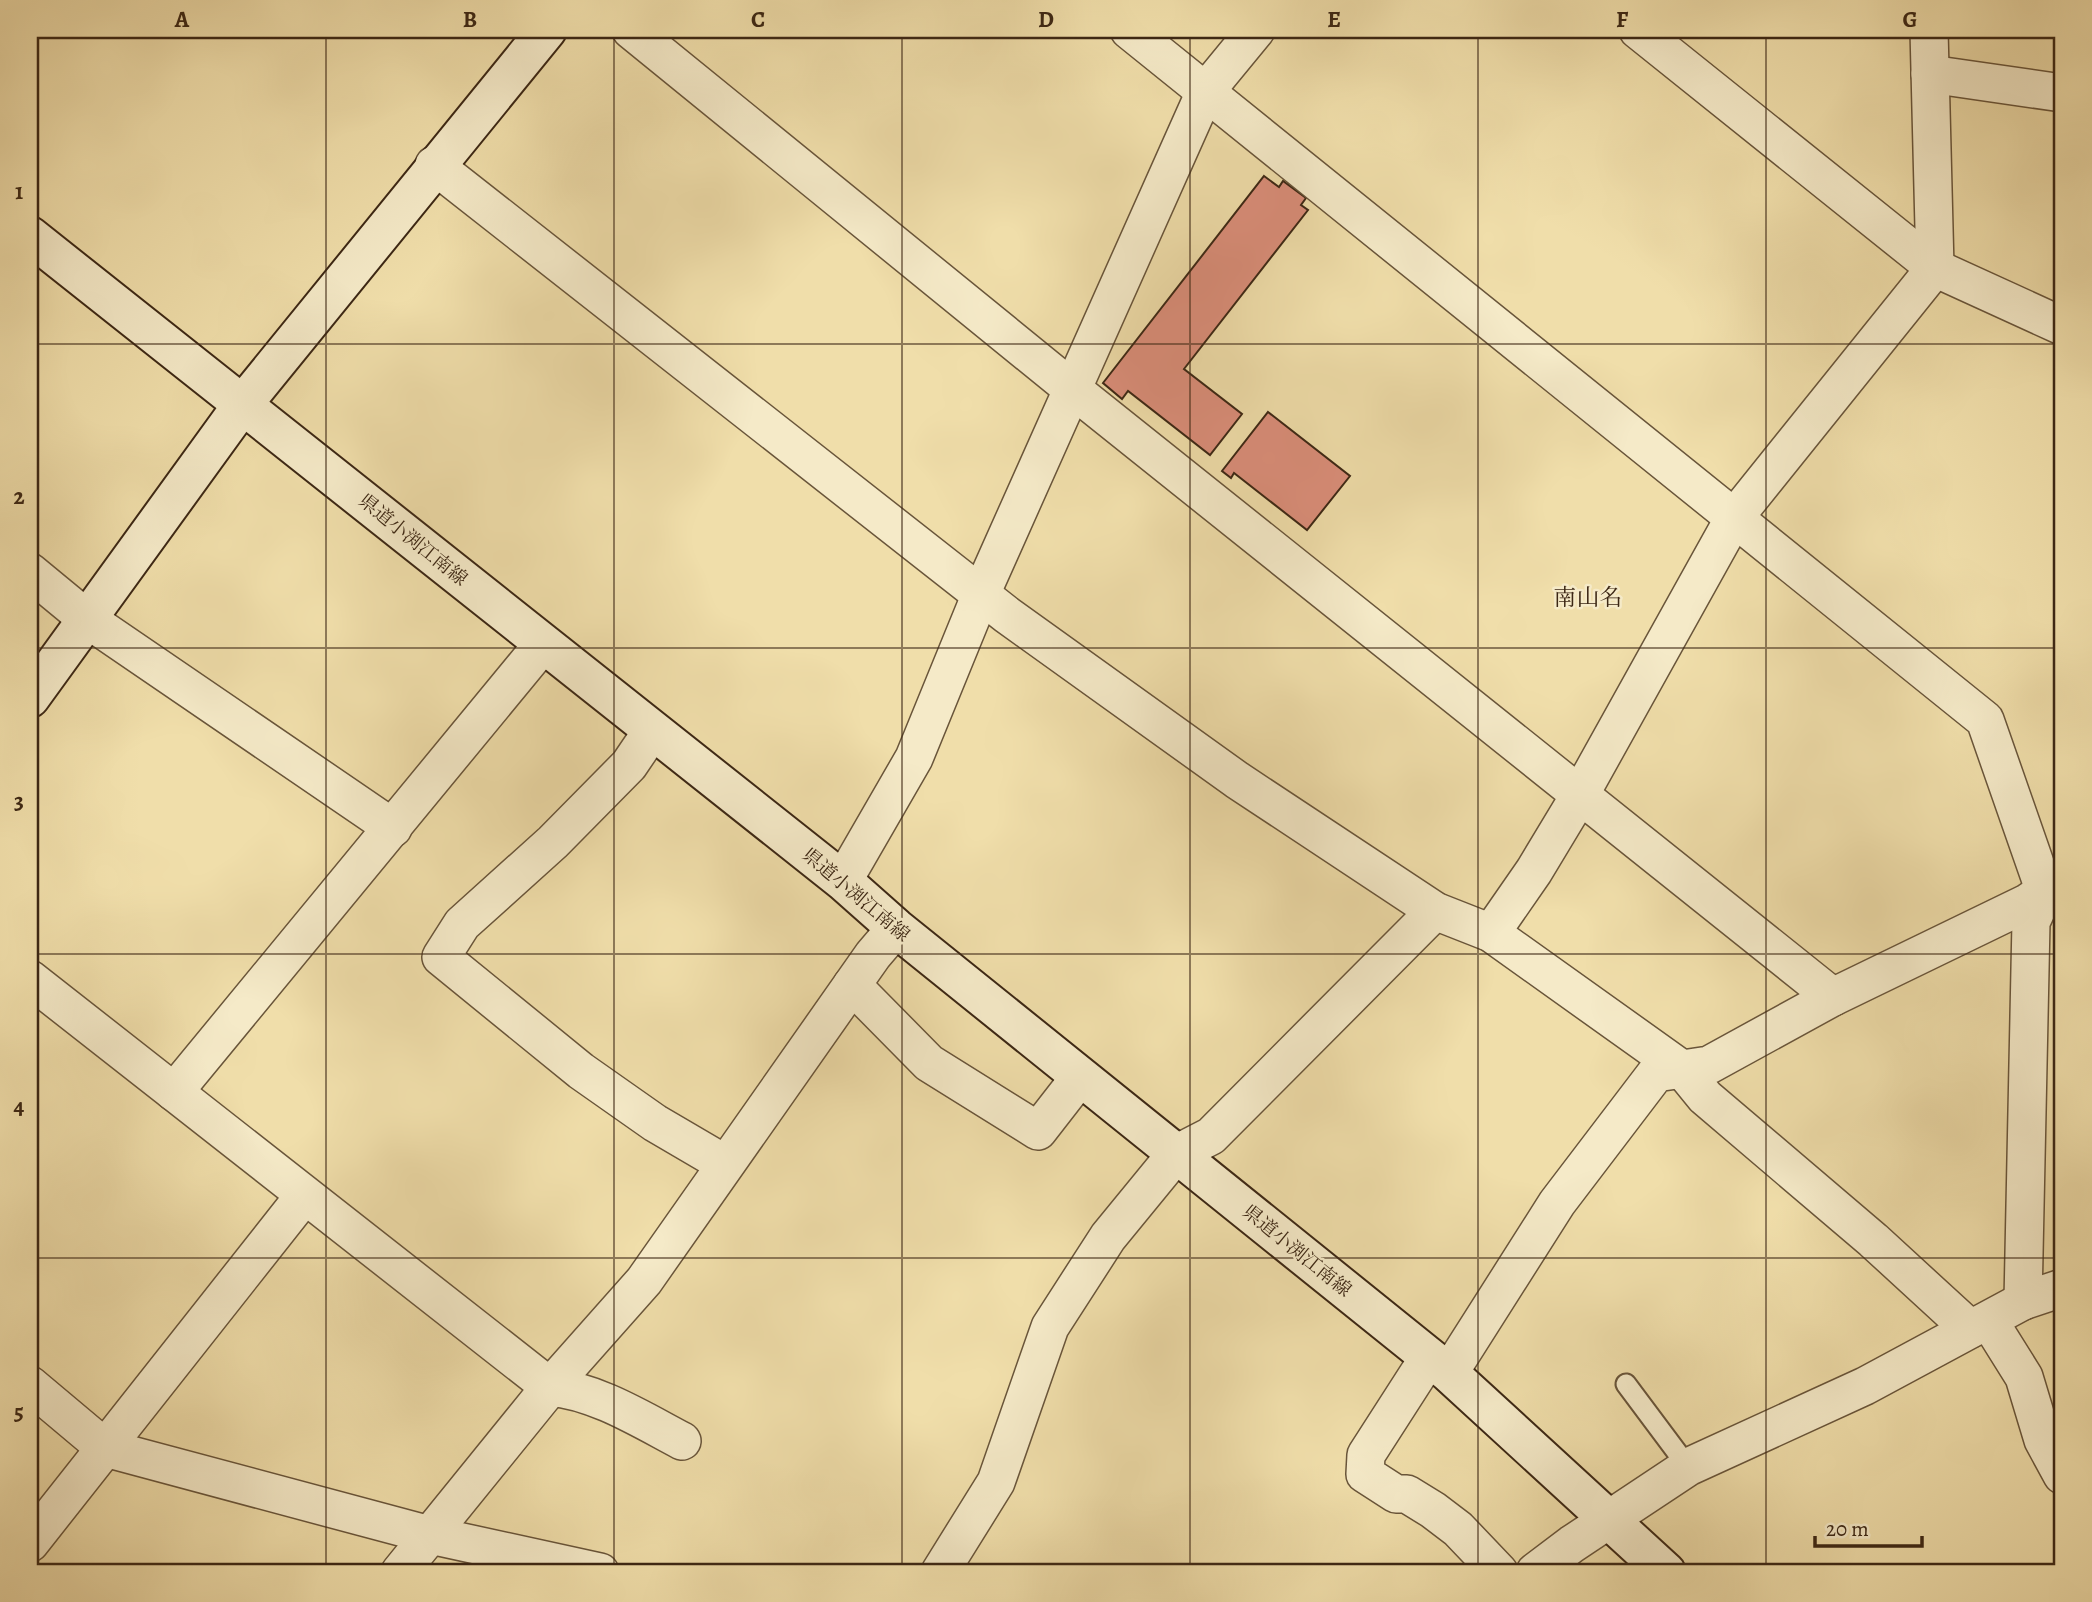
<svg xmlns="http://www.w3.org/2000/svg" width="2092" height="1602" viewBox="0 0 2092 1602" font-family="Alegreya,'Noto Serif JP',serif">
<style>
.building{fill:#db8e7a;stroke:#3c2714;stroke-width:2}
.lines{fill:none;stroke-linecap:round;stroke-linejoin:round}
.lane-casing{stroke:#69553a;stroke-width:23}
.street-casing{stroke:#69553a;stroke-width:40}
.secondary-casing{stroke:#3c2714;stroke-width:42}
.lane{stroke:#f5eac8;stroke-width:19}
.street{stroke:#f5eac8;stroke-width:37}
.secondary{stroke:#f5eac8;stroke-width:38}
.grid{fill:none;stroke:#3c2714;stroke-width:2;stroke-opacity:0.55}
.labels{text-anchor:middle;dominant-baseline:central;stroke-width:5;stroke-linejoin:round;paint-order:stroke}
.street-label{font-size:19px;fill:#3c2714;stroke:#f5eac8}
.quarter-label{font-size:23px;fill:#3c2714;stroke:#f5eac8}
.neatline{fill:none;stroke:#3c2714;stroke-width:2.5}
.grid-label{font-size:23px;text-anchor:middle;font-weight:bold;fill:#3c2714}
</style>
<rect width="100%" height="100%" fill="#f0deaa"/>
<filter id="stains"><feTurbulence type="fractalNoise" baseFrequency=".00286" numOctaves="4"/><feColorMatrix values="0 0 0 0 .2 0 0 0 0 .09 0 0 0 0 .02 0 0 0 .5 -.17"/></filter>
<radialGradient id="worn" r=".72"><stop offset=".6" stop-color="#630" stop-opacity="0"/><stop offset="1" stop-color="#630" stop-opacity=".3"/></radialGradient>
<g class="building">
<path d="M 1264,176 L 1279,187 L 1283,181 L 1306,198 L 1301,205 L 1308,210 L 1184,369 L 1242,414 L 1210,455 L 1128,391 L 1122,399 L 1103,383 Z"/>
<path d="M 1268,412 L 1350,476 L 1307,530 L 1234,473 L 1231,478 L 1222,471 Z"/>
</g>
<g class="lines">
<g class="lane-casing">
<path id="lane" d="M 1626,1384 L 1688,1467"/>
</g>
<g class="street-casing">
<g id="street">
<path d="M 631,30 L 1071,388 L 1833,997"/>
<path d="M 1129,30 L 1985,720 L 2045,892 L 2031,922 L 2023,1301"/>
<path d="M 1638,30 L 1935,268 L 2062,326"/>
<path d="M 1930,74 L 2062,93"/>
<path d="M 434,165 L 1007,615 L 1237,780 L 1435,911 L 1491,933 L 1683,1070 L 1705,1097 L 1873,1240 L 1970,1329"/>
<path d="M 30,572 L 87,619 L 393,828"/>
<path d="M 652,731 L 629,765 L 553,842 L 462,924 L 441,957 L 581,1071 L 655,1123 L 725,1164"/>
<path d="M 843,881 L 914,758 L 981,594 L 1205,92 L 1256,30"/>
<path d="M 1491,933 L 1534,871 L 1581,793 L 1734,518 L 1935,268 L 1929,30"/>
<path d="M 30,979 L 550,1387 C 596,1391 642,1420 682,1441"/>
<path d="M 852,985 L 929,1063 L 1038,1131 L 1080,1077"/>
<path d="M 174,1092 L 543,644"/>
<path d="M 1989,1321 L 2024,1377 L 2043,1440 L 2062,1475"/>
<path d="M 1429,1357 L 1366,1455 L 1365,1474 L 1396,1494 L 1407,1494 L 1433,1510 L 1458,1529 L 1499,1572"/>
<path d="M 1449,1373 L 1557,1203 L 1656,1073 L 1709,1065 L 1833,997 L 2027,903 L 2049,888"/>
<path d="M 30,1385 L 105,1448 L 430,1535 L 600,1572"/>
<path d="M 30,1543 L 304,1196"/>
<path d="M 400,1572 L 550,1387 L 644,1281 L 873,955 L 896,928"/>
<path d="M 940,1572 L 996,1482 L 1050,1327 L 1108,1237 L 1176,1154 L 1211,1136 L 1435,911"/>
<path d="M 1535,1572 L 1572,1544 L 1688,1467 L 1865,1386 L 2023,1301 L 2062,1288"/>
</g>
</g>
<g class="secondary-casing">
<g id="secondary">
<path d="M 30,236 L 843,881 L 896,928 L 1449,1373 L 1666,1572"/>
<path d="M 30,698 L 243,404 L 547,30"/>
</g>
</g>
<use href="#lane" class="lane"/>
<use href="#street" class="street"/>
<use href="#secondary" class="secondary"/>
</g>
<path class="grid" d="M 326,30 L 326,1572M 614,30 L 614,1572M 902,30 L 902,1572M 1190,30 L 1190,1572M 1478,30 L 1478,1572M 1766,30 L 1766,1572M 30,344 L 2062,344M 30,648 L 2062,648M 30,954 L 2062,954M 30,1258 L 2062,1258"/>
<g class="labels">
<g class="street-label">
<text transform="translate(413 540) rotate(39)">県道小渕江南線</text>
<text transform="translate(856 895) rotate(40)">県道小渕江南線</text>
<text transform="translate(1297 1251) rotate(39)">県道小渕江南線</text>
</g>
<g class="quarter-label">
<text x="1588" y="597">南山名</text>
</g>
</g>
<rect width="2092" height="1602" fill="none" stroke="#f0deaa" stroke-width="77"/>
<path d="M1815 1536v10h107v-10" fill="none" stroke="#3c2714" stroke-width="3.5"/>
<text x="1826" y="1536" font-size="21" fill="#3c2714" stroke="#f5eac8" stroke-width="5" paint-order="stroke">20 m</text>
<rect x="38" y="38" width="2016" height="1526" class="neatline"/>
<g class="grid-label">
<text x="182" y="27">A</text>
<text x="470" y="27">B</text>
<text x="758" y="27">C</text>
<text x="1046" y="27">D</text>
<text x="1334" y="27">E</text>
<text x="1622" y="27">F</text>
<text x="1910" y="27">G</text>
<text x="19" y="199">1</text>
<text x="19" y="504">2</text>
<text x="19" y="809">3</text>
<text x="19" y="1114">4</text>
<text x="19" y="1419">5</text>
</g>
<rect width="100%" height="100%" filter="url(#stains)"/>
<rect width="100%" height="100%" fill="url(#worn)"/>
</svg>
